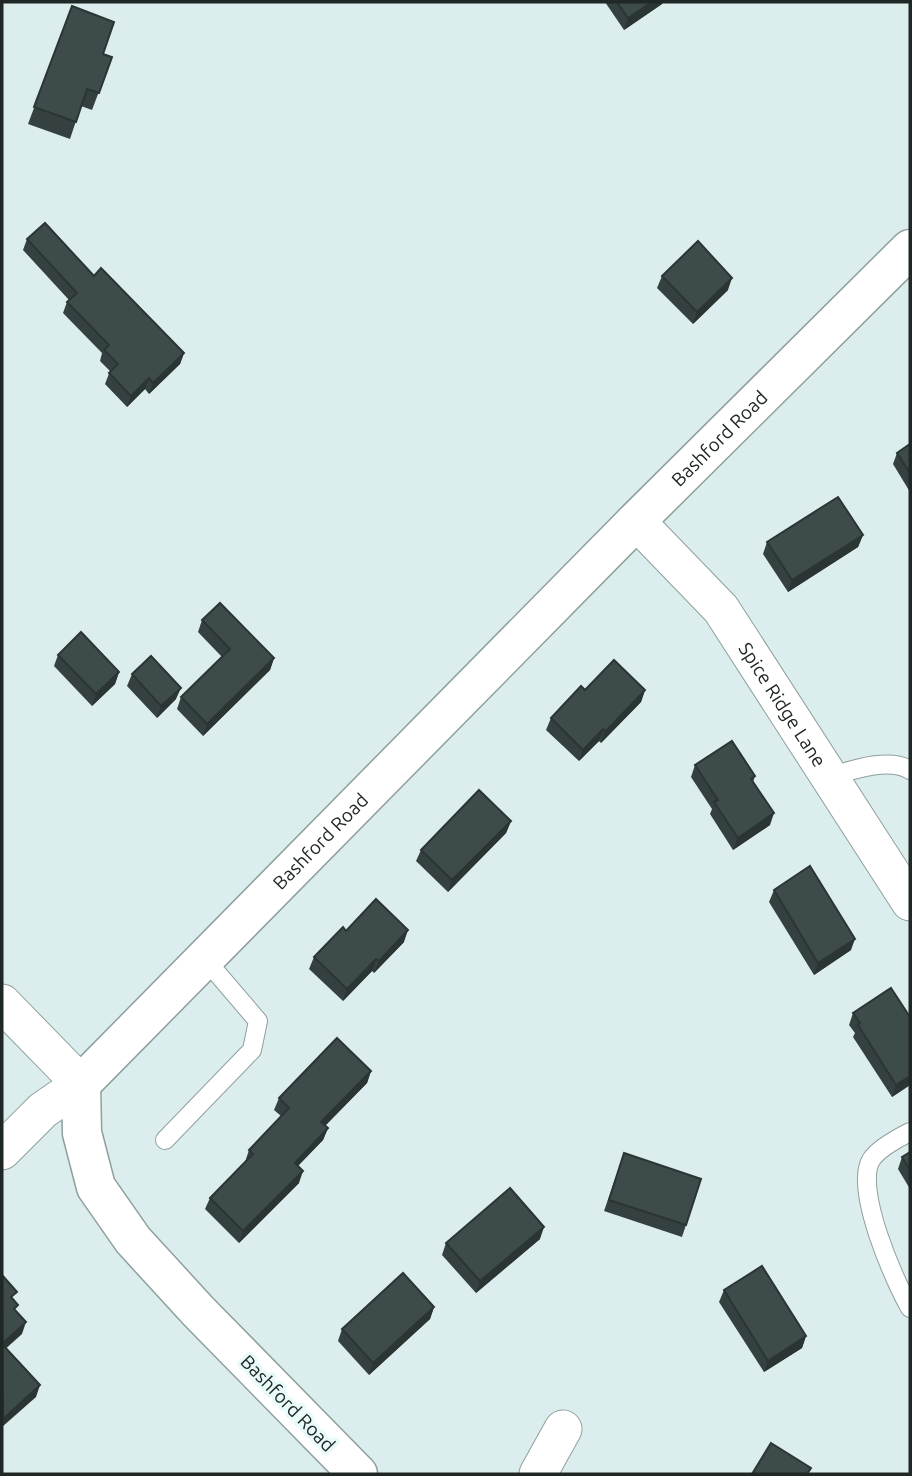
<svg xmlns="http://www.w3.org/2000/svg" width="912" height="1476" viewBox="0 0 912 1476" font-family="Ubuntu,sans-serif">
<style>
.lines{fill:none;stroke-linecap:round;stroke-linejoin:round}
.service-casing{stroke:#8ea09e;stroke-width:20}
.minor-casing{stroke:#8ea09e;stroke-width:39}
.tertiary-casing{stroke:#8ea09e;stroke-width:41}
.service{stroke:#fff;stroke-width:18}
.minor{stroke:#fff;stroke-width:37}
.tertiary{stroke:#fff;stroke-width:38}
.wall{fill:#344140}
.shaded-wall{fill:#2b3534}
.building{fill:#3d4c4b;stroke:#2b3534;stroke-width:2}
.labels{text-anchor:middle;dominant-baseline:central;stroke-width:7;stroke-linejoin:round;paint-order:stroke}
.street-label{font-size:19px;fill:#202727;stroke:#e8faf9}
</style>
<rect width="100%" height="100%" fill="#dbedec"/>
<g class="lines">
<g class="service-casing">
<g id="service">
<path d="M 829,777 C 852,770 889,757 910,770"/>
<path d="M 910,1132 C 898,1138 878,1149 871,1160 C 854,1189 894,1280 910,1308"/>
<path d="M 165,1140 L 252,1050 L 258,1021 L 205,959"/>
</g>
</g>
<g class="minor-casing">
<g id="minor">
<path id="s1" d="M 636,521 L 721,609 L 910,902"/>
<path d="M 2,1003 L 81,1084 L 43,1110 L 2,1151"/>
<path d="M 538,1474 L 563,1429"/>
</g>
</g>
<g class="tertiary-casing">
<g id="tertiary">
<path id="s2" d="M 358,1474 L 198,1311 L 133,1240 L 96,1187 L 82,1133 L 81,1084 L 636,521 L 910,249"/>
</g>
</g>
<use href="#service" class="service"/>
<use href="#minor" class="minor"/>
<use href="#tertiary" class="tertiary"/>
</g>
<g class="wall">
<path d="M 605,2 L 663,2 L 662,4 L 624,30 Z"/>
<path d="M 72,6 L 103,54 L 112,57 L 92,110 L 81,106 L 70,139 L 28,124 Z"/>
<path d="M 27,239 L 94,276 L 184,353 L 180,364 L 149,394 L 145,389 L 127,407 L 105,384 L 110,371 L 100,361 L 102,353 L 63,313 L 67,302 L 69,300 L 23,250 Z"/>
<path d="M 662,276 L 728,290 L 693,324 L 657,288 Z"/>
<path d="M 910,444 L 910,492 L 893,464 L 897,453 Z"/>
<path d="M 863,535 L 858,547 L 788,592 L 763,554 L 767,542 Z"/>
<path d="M 202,620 L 274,658 L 270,670 L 203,736 L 177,709 L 181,697 L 222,657 L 198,632 Z"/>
<path d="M 58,655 L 119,672 L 115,684 L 92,706 L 54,666 Z"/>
<path d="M 132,674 L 176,699 L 157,718 L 127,686 Z"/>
<path d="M 585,690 L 645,690 L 641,702 L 601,743 L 599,741 L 579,761 L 546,730 L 551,718 Z"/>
<path d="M 695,765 L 755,776 L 753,782 L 770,825 L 733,850 L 710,814 L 712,809 L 691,777 Z"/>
<path d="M 511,821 L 506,833 L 448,892 L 416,861 L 421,850 Z"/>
<path d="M 774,890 L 851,950 L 814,975 L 769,902 Z"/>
<path d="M 346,931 L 404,942 L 374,973 L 372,971 L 343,1001 L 309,969 L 314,957 Z"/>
<path d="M 853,1013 L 910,1085 L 892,1097 L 853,1037 L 855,1033 L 849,1025 Z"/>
<path d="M 371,1071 L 367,1083 L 325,1126 L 328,1128 L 323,1140 L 298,1166 L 299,1183 L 239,1243 L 205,1209 L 210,1198 L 245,1162 L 249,1150 L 281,1116 L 274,1110 L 279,1098 Z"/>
<path d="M 910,1152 L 910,1189 L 898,1169 L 902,1157 Z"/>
<path d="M 624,1153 L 701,1179 L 682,1237 L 604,1211 Z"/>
<path d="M 540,1239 L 476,1293 L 442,1255 L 446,1243 Z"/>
<path d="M 724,1290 L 806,1336 L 802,1348 L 764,1372 L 719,1302 Z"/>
<path d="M 434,1307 L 430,1319 L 369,1375 L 338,1341 L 342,1329 Z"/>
</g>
<g class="shaded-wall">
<path d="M 652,2 L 663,2 L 662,4 L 624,30 L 628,18 Z"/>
<path d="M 732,278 L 728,290 L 693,324 L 697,312 Z"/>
<path d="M 184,353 L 180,364 L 149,394 L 153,383 Z"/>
<path d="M 149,378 L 145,389 L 127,407 L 131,396 Z"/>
<path d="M 863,535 L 858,547 L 788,592 L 792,580 Z"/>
<path d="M 274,658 L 270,670 L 203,736 L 207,724 Z"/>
<path d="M 119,672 L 115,684 L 92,706 L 96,694 Z"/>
<path d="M 181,688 L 176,699 L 157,718 L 161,706 Z"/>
<path d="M 645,690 L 641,702 L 601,743 L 605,732 Z"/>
<path d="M 603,729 L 599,741 L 579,761 L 583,750 Z"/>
<path d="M 774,813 L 770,825 L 733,850 L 738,838 Z"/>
<path d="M 511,821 L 506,833 L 448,892 L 452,880 Z"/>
<path d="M 408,930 L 404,942 L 374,973 L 379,961 Z"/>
<path d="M 855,939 L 851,950 L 814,975 L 818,963 Z"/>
<path d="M 376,959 L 372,971 L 343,1001 L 347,989 Z"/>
<path d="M 371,1071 L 367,1083 L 317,1134 L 321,1122 Z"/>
<path d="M 910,1076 L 910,1085 L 892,1097 L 896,1085 Z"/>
<path d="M 328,1128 L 323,1140 L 290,1174 L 295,1163 Z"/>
<path d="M 303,1171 L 299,1183 L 239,1243 L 243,1231 Z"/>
<path d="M 544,1227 L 540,1239 L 476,1293 L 480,1281 Z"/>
<path d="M 434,1307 L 430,1319 L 369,1375 L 373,1363 Z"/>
<path d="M 26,1322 L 22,1334 L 2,1352 L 2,1344 Z"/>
<path d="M 806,1336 L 802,1348 L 764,1372 L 768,1361 Z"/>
<path d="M 40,1385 L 36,1397 L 2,1427 L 3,1419 Z"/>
</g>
<g class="building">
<path d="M 617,2 L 652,2 L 628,18 Z"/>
<path d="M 72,6 L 114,22 L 103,54 L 112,57 L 99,93 L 87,89 L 76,122 L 34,107 Z"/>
<path d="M 45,223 L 94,276 L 101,268 L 184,353 L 153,383 L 149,378 L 131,396 L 109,373 L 118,364 L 104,350 L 109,345 L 67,302 L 77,293 L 27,239 Z"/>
<path d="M 698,241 L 732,278 L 697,312 L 662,276 Z"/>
<path d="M 910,444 L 910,473 L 897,453 Z"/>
<path d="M 838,497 L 863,535 L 792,580 L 767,542 Z"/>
<path d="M 220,603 L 274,658 L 207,724 L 181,697 L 230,649 L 202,620 Z"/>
<path d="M 81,632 L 119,672 L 96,694 L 58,655 Z"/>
<path d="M 151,656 L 181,688 L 161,706 L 132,674 Z"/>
<path d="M 614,660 L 645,690 L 605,732 L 603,729 L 583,750 L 551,718 L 581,686 L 585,690 Z"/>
<path d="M 732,741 L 755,776 L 751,779 L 774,813 L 738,838 L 714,802 L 718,800 L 695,765 Z"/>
<path d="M 479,790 L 511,821 L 452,880 L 421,850 Z"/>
<path d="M 810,866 L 855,939 L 818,963 L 774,890 Z"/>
<path d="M 376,899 L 408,930 L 379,961 L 376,959 L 347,989 L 314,957 L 343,927 L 346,931 Z"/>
<path d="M 891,988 L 910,1017 L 910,1076 L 896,1085 L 858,1025 L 860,1023 L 853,1013 Z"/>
<path d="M 337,1038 L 371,1071 L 321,1122 L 328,1128 L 295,1163 L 303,1171 L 243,1231 L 210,1198 L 253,1154 L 249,1150 L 289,1108 L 279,1098 Z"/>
<path d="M 910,1152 L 910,1170 L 902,1157 Z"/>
<path d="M 624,1153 L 701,1179 L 686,1225 L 609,1200 Z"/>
<path d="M 510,1188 L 544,1227 L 480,1281 L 446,1243 Z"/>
<path d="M 762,1266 L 806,1336 L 768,1361 L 724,1290 Z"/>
<path d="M 403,1273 L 434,1307 L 373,1363 L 342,1329 Z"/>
<path d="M 2,1275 L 17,1292 L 11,1297 L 18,1305 L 14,1309 L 26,1322 L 2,1344 L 40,1385 L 3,1419 Z"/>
<path d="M 771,1443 L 811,1468 L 807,1474 L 752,1474 Z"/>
</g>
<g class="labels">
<g class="street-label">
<text stroke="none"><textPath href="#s2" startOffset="1402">Bashford Road</textPath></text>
<text stroke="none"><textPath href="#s1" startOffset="236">Spice Ridge Lane</textPath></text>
<text stroke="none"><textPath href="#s2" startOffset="835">Bashford Road</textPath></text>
<text transform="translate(288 1403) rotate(46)">Bashford Road</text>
</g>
</g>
<rect width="912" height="1476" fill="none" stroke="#202727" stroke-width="7"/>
</svg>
